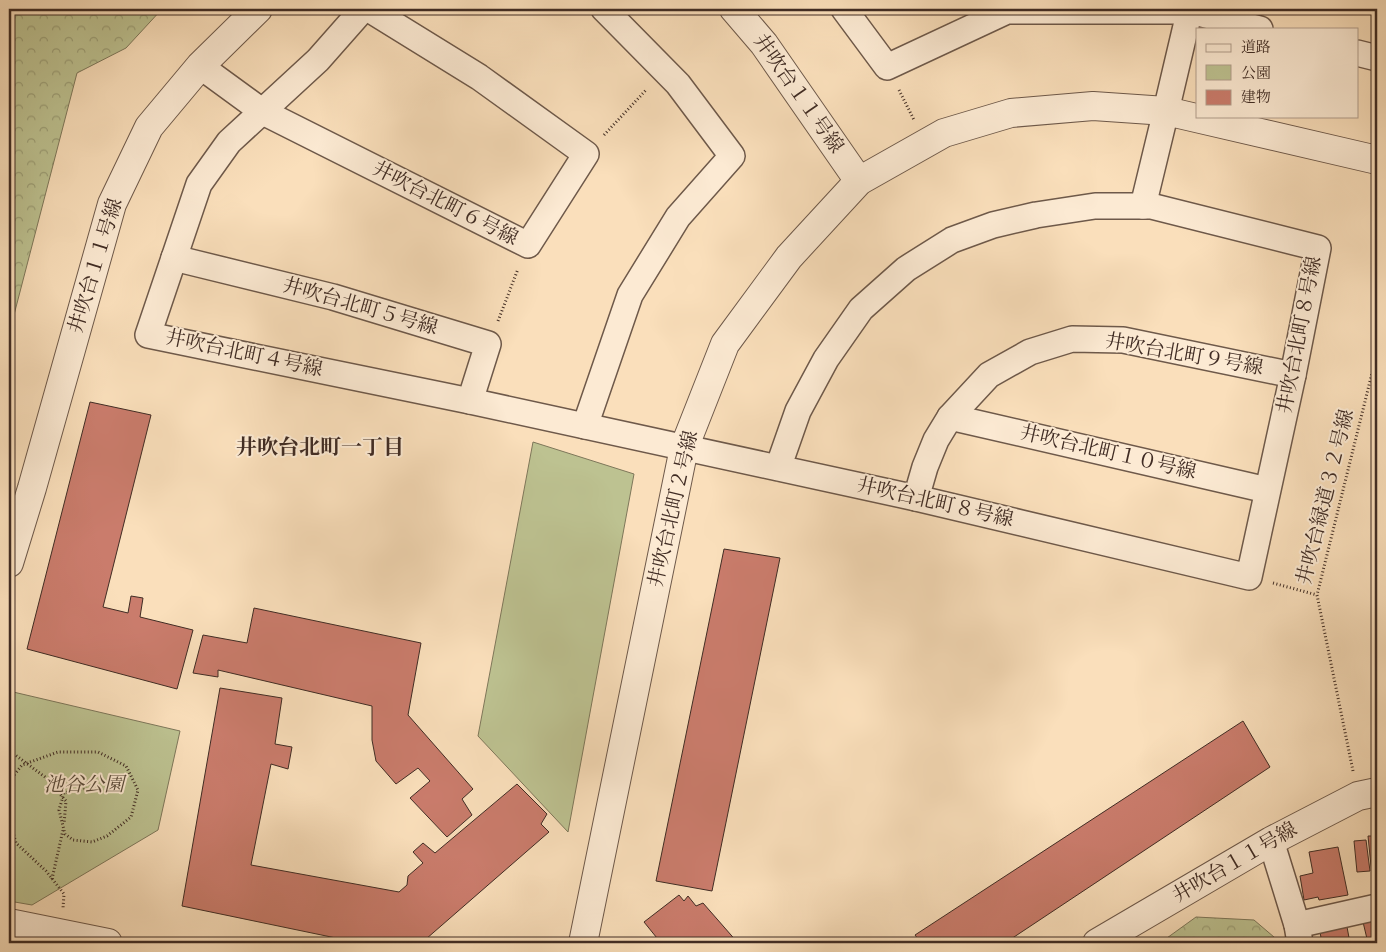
<svg xmlns="http://www.w3.org/2000/svg" width="1386" height="952" viewBox="0 0 1386 952" font-family="'IM FELL DW Pica','Noto Serif JP',serif">
<style>
.green{fill:#bdc291;stroke:#7e775a}
.forest{fill:url(#forest-crowns);stroke:#7e775a}
.building{fill:#ca7c6c;stroke:#402c24}
.lines{fill:none;stroke-linecap:round;stroke-linejoin:round}
.minor-casing{stroke:#6e594a;stroke-width:28}
.tertiary-casing{stroke:#6e594a;stroke-width:30}
.path{stroke:#402c24;stroke-width:3;stroke-dasharray:1 2.5;stroke-linecap:butt}
.minor{stroke:#fcead3;stroke-width:25}
.tertiary{stroke:#fcead3;stroke-width:28}
.labels{text-anchor:middle;dominant-baseline:central;stroke-width:4;stroke-linejoin:round;paint-order:stroke}
.street-label{font-size:20px;fill:#402c24;stroke:#fcead3}
.park-label{font-size:20px;font-style:italic;fill:#594a3a;stroke:#fcead3}
.neighbourhood-label{font-size:21px;font-weight:bold;fill:#402c24;stroke:#fcead3}
</style>
<defs>
<pattern id="forest-crowns" width="20" height="18" patternUnits="userSpaceOnUse" patternTransform="scale(1.25)"><rect width="20" height="18" fill="#bdc291"/><path d="M2 6a3 3 0 1 1 6 0M12 15a3 3 0 1 1 6 0" fill="none" stroke="#9b9e76"/></pattern>
</defs>
<rect width="100%" height="100%" fill="#fadfbb"/>
<filter id="stains"><feTurbulence type="fractalNoise" baseFrequency=".004" numOctaves="4"/><feColorMatrix values="0 0 0 0 .2 0 0 0 0 .09 0 0 0 0 .02 0 0 0 .5 -.17"/></filter>
<radialGradient id="worn" r=".72"><stop offset=".6" stop-color="#630" stop-opacity="0"/><stop offset="1" stop-color="#630" stop-opacity=".3"/></radialGradient>
<g class="green">
<path d="M 533,442 L 634,474 L 568,832 L 478,736 Z"/>
<path d="M 9,691 L 180,731 L 158,830 L 32,905 L 9,901 Z"/>
</g>
<g class="forest">
<path d="M 9,9 L 162,9 L 126,48 L 77,73 L 9,334 Z"/>
<path d="M 1196,917 L 1254,920 L 1281,943 L 1160,943 Z"/>
</g>
<g class="building">
<path d="M 90,402 L 151,415 L 103,607 L 128,613 L 131,596 L 143,598 L 140,617 L 193,630 L 177,689 L 27,649 Z"/>
<path d="M 724,549 L 780,558 L 712,891 L 656,881 Z"/>
<path d="M 254,608 L 421,643 L 408,715 L 473,789 L 462,799 L 472,815 L 447,837 L 410,798 L 430,781 L 418,768 L 396,784 L 376,761 L 372,740 L 372,706 L 218,670 L 218,677 L 193,673 L 203,635 L 247,643 Z"/>
<path d="M 220,688 L 282,698 L 275,744 L 292,747 L 288,769 L 271,764 L 251,865 L 399,892 L 407,885 L 408,876 L 423,863 L 413,852 L 423,843 L 435,853 L 517,784 L 547,814 L 541,824 L 549,832 L 426,939 L 403,943 L 360,943 L 182,906 Z"/>
<path d="M 1243,721 L 1270,767 L 1005,943 L 921,943 L 915,935 Z"/>
<path d="M 1368,836 L 1377,836 L 1377,876 L 1372,876 Z"/>
<path d="M 1366,840 L 1370,871 L 1357,872 L 1354,841 Z"/>
<path d="M 1338,847 L 1348,895 L 1319,900 L 1318,897 L 1304,900 L 1300,876 L 1313,873 L 1309,852 Z"/>
<path d="M 679,895 L 684,901 L 688,896 L 696,906 L 703,903 L 738,943 L 661,943 L 644,922 Z"/>
<path d="M 1377,918 L 1377,943 L 1368,943 L 1363,922 Z"/>
<path d="M 1347,927 L 1350,943 L 1322,943 L 1320,932 Z"/>
<path d="M 906,938 L 908,943 L 878,943 Z"/>
</g>
<g class="lines">
<g class="minor-casing">
<g id="minor">
<path d="M 363,9 L 318,60 L 229,142 L 199,184 L 148,335 L 470,401 L 916,498 L 1249,577 L 1293,375 L 1318,248 L 1151,206 L 1095,206 L 1036,215 L 993,225 L 952,240 L 906,269 L 861,309 L 826,359 L 798,411 L 778,468"/>
<path d="M 844,9 L 887,67 L 1007,11 L 1190,11 L 1260,29"/>
<path d="M 1357,53 L 1377,58"/>
<path d="M 200,66 L 263,112 L 528,245 L 586,154 L 479,77 L 369,9"/>
<path d="M 1143,206 L 1166,111 L 1190,9"/>
<path d="M 174,258 L 333,297 L 488,344 L 470,401"/>
<path d="M 950,417 L 1267,490"/>
<path d="M 585,426 L 630,295 L 678,217 L 732,156 L 678,84 L 604,9"/>
<path d="M 916,498 L 925,467 L 936,440 L 950,417 L 989,375 L 1030,352 L 1072,339 L 1123,340 L 1293,375"/>
<path d="M 1271,841 L 1297,925 L 1300,943"/>
<path d="M 1297,925 L 1377,907"/>
</g>
</g>
<g class="tertiary-casing">
<g id="tertiary">
<path d="M 734,9 L 764,44 L 859,181"/>
<path d="M 9,563 L 32,488 L 112,204 L 149,127 L 200,66 L 258,9"/>
<path d="M 9,923 L 108,943"/>
<path d="M 583,943 L 684,448 L 725,344 L 789,257 L 859,181 L 944,133 L 1011,113 L 1093,106 L 1166,111 L 1377,160"/>
<path d="M 1097,943 L 1271,841 L 1358,796 L 1377,792"/>
</g>
</g>
<g class="path">
<path d="M 899,90 L 914,120"/>
<path d="M 604,135 L 647,89"/>
<path d="M 498,321 L 518,269"/>
<path d="M 1273,583 L 1317,595"/>
<path d="M 9,748 L 14,754 L 45,777 L 66,801 L 64,824"/>
<path d="M 1353,771 L 1317,595 L 1377,353"/>
<path d="M 9,791 L 11,779 L 22,765 L 58,752 L 98,752 L 126,766 L 138,790 L 131,817 L 107,836 L 92,842 L 73,840 L 65,834 L 59,810 L 64,793 L 87,788"/>
<path d="M 9,818 L 16,843 L 46,871 L 64,894 L 63,908"/>
<path d="M 52,879 L 63,830"/>
</g>
<use href="#minor" class="minor"/>
<use href="#tertiary" class="tertiary"/>
</g>
<g class="labels">
<g class="street-label">
<text transform="translate(798 94) rotate(55)">井吹台１１号線</text>
<text transform="translate(445 204) rotate(27)">井吹台北町６号線</text>
<text transform="translate(96 266) rotate(-73)">井吹台１１号線</text>
<text transform="translate(360 307) rotate(16)">井吹台北町５号線</text>
<text transform="translate(1300 335) rotate(-79)">井吹台北町８号線</text>
<text transform="translate(244 354) rotate(12)">井吹台北町４号線</text>
<text transform="translate(1184 355) rotate(10)">井吹台北町９号線</text>
<text transform="translate(1108 453) rotate(13)">井吹台北町１０号線</text>
<text transform="translate(1326 497) rotate(-76)">井吹台緑道３２号線</text>
<text transform="translate(935 503) rotate(13)">井吹台北町８号線</text>
<text transform="translate(674 509) rotate(-77)">井吹台北町２号線</text>
<text transform="translate(1235 863) rotate(-30)">井吹台１１号線</text>
</g>
<g class="park-label">
<text x="84" y="785">池谷公園</text>
</g>
<g class="neighbourhood-label">
<text x="320" y="448">井吹台北町一丁目</text>
</g>
</g>
<rect width="1386" height="952" fill="none" stroke="#fadfbb" stroke-width="30"/>
<rect x="10" y="10" width="1366" height="932" fill="none" stroke="#402c24" stroke-width="2.5"/>
<rect x="15" y="15" width="1356" height="922" fill="none" stroke="#402c24"/>
<rect x="1196" y="28" width="162" height="90" fill="#fcead3" stroke="#b19e8d"/>
<rect x="1206" y="44" width="25" height="8" fill="#fcead3" stroke="#b19e8d"/>
<text x="1241" y="52" font-size="15" fill="#402c24">道路</text>
<rect x="1206" y="65" width="25" height="15" fill="#bdc291" stroke="#b19e8d"/>
<text x="1241" y="78" font-size="15" fill="#402c24">公園</text>
<rect x="1206" y="90" width="25" height="15" fill="#ca7c6c" stroke="#b19e8d"/>
<text x="1241" y="102" font-size="15" fill="#402c24">建物</text>
<rect width="100%" height="100%" filter="url(#stains)"/>
<rect width="100%" height="100%" fill="url(#worn)"/>
</svg>
